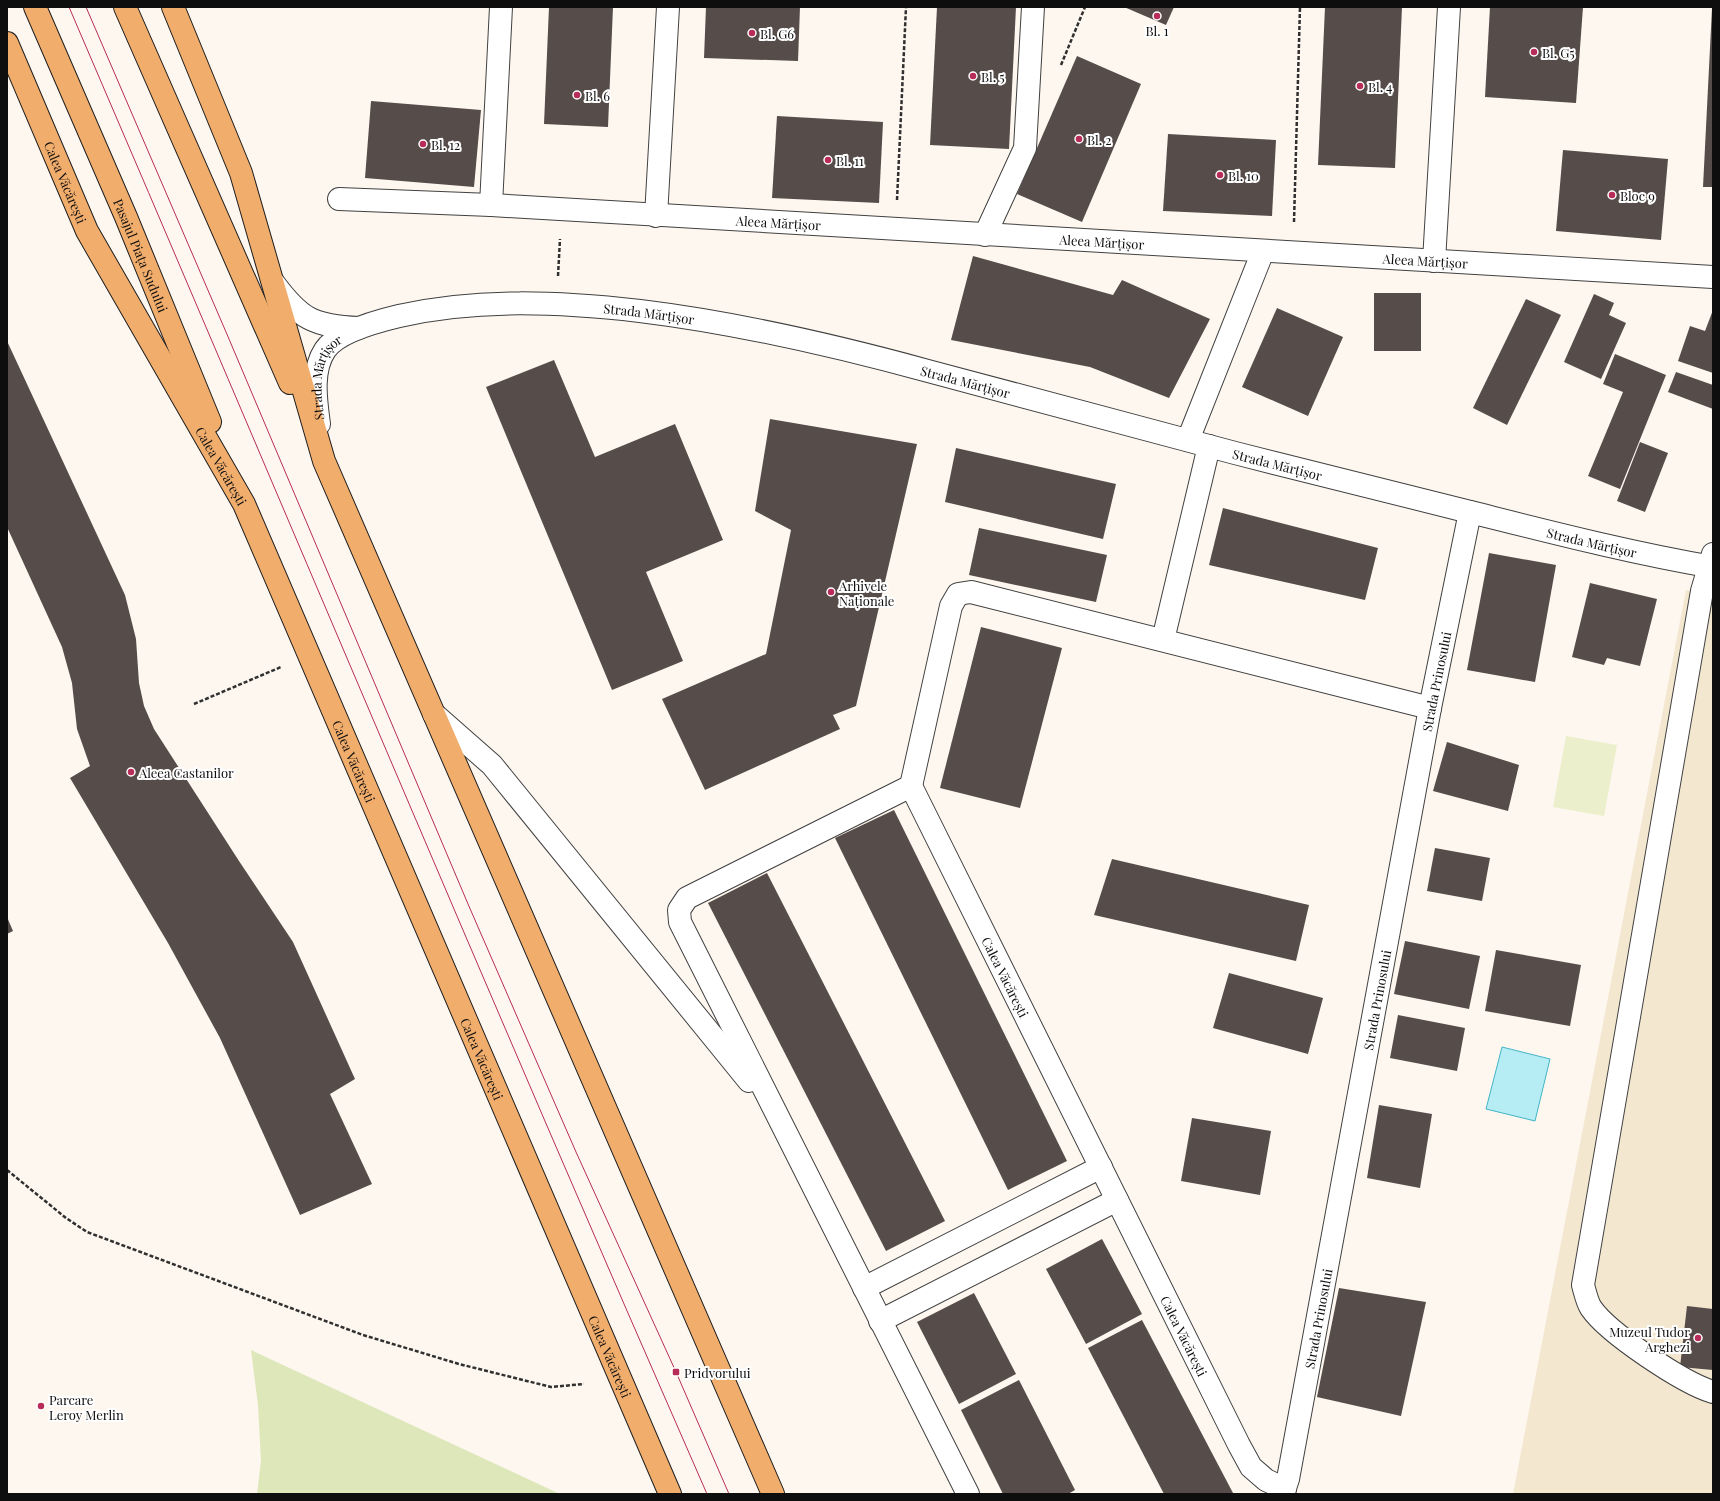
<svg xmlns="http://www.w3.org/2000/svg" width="1720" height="1501" viewBox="0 0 1720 1501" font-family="'Playfair Display',serif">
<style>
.farmland{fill:#f3e7d0}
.green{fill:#dde7ba}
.pitch{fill:#ecefcb}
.water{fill:#b6ecf3;stroke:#41b5c6}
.building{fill:#564c4a}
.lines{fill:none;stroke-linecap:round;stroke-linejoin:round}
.minor-casing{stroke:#414141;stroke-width:24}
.major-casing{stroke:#1f1f1f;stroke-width:24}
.path{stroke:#303030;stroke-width:2.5;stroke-dasharray:4 2;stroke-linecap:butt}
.minor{stroke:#fff;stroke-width:22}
.major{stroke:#f1ad6c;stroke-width:22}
.tram{stroke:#b72c58;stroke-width:1}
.poi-dot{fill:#b72c58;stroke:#fff;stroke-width:1.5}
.labels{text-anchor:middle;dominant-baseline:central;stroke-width:4;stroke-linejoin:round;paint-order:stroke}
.poi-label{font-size:13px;fill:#0e0e0e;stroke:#fff;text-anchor:start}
.street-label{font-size:13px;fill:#0e0e0e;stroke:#fff}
</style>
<rect width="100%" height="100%" fill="#fef7ef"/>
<path class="farmland" d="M 1686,590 L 1713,593 L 1713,1494 L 1513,1494 Z"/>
<path class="green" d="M 251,1350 L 560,1494 L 257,1494 L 261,1461 L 258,1405 Z"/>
<path class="pitch" d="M 1566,736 L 1617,745 L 1604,816 L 1553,807 Z"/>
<path class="water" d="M 1502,1047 L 1550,1059 L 1535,1121 L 1486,1109 Z"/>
<g class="building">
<path d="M 549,7 L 613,7 L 608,127 L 544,124 Z"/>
<path d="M 706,7 L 800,7 L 798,61 L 704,58 Z"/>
<path d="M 937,7 L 1016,7 L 1009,149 L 930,145 Z"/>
<path d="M 1124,7 L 1174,7 L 1166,25 Z"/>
<path d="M 1325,7 L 1402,7 L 1395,168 L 1318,165 Z"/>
<path d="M 1490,7 L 1583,7 L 1576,103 L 1485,97 Z"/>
<path d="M 1712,8 L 1713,8 L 1713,187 L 1703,187 Z"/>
<path d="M 1077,56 L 1141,84 L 1082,222 L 1017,194 Z"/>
<path d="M 371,101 L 481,110 L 474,187 L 365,178 Z"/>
<path d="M 777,116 L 883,122 L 879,203 L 772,198 Z"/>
<path d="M 1168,134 L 1276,140 L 1272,216 L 1163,211 Z"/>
<path d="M 1563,150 L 1668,159 L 1661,240 L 1556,231 Z"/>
<path d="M 973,256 L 1113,295 L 1122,280 L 1210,319 L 1169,398 L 1090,367 L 951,340 Z"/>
<rect x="1374" y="293" width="47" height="58"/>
<path d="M 1594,294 L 1614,303 L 1609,315 L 1626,323 L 1601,379 L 1564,362 Z"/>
<path d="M 1526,299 L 1561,315 L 1507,425 L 1473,408 Z"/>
<path d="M 1277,308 L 1343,337 L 1308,416 L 1242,387 Z"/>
<path d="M 1713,310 L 1713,373 L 1678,361 L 1690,326 L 1705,331 Z"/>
<path d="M 7,341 L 125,595 L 136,639 L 139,683 L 144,706 L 154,729 L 239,861 L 293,942 L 355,1079 L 330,1094 L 372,1184 L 300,1215 L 220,1038 L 168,943 L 70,778 L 90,766 L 77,729 L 72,683 L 62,647 L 7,527 Z"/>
<path d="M 1615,354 L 1666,375 L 1620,489 L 1588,476 L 1623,392 L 1603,384 Z"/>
<path d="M 554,360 L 595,457 L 675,424 L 723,540 L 646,572 L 683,661 L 612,690 L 486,387 Z"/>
<path d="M 1676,372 L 1713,385 L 1713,409 L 1668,392 Z"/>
<path d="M 770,419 L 917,444 L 856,706 L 833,715 L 840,729 L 705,790 L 662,699 L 766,654 L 791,530 L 755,511 Z"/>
<path d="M 1640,442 L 1668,453 L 1645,512 L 1617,501 Z"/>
<path d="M 956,448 L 1116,484 L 1103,539 L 945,502 Z"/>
<path d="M 1223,508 L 1378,548 L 1365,600 L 1209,565 Z"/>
<path d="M 979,528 L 1107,555 L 1096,602 L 969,575 Z"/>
<path d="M 1489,553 L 1556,565 L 1535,682 L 1467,670 Z"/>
<path d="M 1590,583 L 1657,599 L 1640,666 L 1607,658 L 1604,665 L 1572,657 Z"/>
<path d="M 981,627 L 1062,648 L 1020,808 L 940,788 Z"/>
<path d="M 1447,742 L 1519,765 L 1508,811 L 1433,791 Z"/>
<path d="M 894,810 L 1067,1161 L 1008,1190 L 835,838 Z"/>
<path d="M 1435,848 L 1490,858 L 1482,901 L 1427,891 Z"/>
<path d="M 1112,859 L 1309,905 L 1296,961 L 1094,915 Z"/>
<path d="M 767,873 L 945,1221 L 886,1251 L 708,903 Z"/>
<path d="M 7,917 L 13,931 L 7,934 Z"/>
<path d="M 1405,941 L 1480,956 L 1469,1009 L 1394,994 Z"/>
<path d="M 1496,950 L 1581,965 L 1570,1026 L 1485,1011 Z"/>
<path d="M 1229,973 L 1323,998 L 1308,1054 L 1213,1028 Z"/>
<path d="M 1398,1015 L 1465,1028 L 1457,1071 L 1390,1058 Z"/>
<path d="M 1379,1105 L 1432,1114 L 1420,1188 L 1367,1178 Z"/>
<path d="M 1192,1118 L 1271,1131 L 1260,1195 L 1181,1181 Z"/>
<path d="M 1102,1239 L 1142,1314 L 1086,1344 L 1046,1269 Z"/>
<path d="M 1339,1288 L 1426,1302 L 1401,1416 L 1317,1397 Z"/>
<path d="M 974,1293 L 1016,1374 L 959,1404 L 917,1322 Z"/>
<path d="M 1687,1306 L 1713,1309 L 1713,1370 L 1680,1367 Z"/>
<path d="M 1142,1320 L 1233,1493 L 1232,1494 L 1164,1494 L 1088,1348 Z"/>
<path d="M 1019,1380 L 1075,1490 L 1068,1494 L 1003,1494 L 961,1410 Z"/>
</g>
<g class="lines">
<g class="minor-casing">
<g id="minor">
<path id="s1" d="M 339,199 L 491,205 L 1713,277"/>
<path d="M 491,205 L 501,7"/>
<path d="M 656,216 L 668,7"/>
<path d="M 985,235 L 1025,148 L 1033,7"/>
<path d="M 1434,261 L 1449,7"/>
<path d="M 273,282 C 300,319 313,326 359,328"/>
<path id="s2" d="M 319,424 C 316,401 311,371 325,350 C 337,332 378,321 399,316 C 478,298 560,302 640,311 C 738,323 833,345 928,371 C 1031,398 1133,426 1235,453 C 1313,473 1391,492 1470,512 C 1550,532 1631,553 1713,567"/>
<path d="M 1188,440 L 1263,251"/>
<path d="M 1713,554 L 1702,591 L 1583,1285 C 1585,1292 1587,1302 1591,1308 C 1608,1333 1683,1383 1713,1392"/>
<path d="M 1163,640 L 1209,446"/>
<path d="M 434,714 L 492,765 L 749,1081"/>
<path d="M 911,786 L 687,898 L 679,910 L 680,922 L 968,1494"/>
<path id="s3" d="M 911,786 L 1239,1445 L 1251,1467 L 1266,1480 L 1285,1489"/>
<path d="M 911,786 L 951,606 L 958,594 L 971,592 L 1430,708"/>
<path d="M 864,1288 L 1101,1167"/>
<path d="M 880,1321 L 1117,1200"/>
<path id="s4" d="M 1283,1494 L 1288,1479 L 1430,708 L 1470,512"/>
</g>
</g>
<g class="major-casing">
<g id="major">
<path id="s5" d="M 35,7 L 126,217 L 210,422"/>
<path d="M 125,7 L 290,383"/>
<path d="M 173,7 L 241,173 L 324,461 L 773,1494"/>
<path id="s6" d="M 7,43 L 87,231 L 244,504 L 670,1494"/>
</g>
</g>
<g class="path">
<path d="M 1061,65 L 1085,7"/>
<path d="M 897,200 L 906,7"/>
<path d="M 1294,222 L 1300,7"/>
<path d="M 558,276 L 560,239"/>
<path d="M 194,704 L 281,667"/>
<path d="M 7,1170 L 66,1218 L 87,1232 L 363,1335 L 459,1364 L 551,1387 L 584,1384"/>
</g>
<use href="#minor" class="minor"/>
<use href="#major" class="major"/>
<g class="tram">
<path d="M 69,7 C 282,502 490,1000 707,1494"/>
<path d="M 86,7 L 229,339 L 468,904 L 576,1152 L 676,1372 L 729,1494"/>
</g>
</g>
<g class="poi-dot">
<circle cx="1157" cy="16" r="4"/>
<circle cx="752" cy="33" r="4"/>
<circle cx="1534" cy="52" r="4"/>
<circle cx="973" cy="76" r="4"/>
<circle cx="1360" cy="86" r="4"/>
<circle cx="577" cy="95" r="4"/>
<circle cx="1079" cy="139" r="4"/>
<circle cx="423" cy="144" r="4"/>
<circle cx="828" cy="160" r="4"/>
<circle cx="1220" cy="175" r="4"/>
<circle cx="1612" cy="195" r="4"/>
<circle cx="831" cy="592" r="4"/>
<circle cx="131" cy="772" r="4"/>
<circle cx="1698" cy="1338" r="4"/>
<rect x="672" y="1368" width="8" height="8" rx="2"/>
<circle cx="41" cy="1406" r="4"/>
</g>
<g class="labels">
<g class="poi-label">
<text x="1157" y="30" text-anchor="middle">Bl. 1</text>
<text x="760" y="33">Bl. G6</text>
<text x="1542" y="52">Bl. G5</text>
<text x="981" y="76">Bl. 5</text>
<text x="1368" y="86">Bl. 4</text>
<text x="585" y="95">Bl. 6</text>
<text x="1087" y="139">Bl. 2</text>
<text x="431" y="144">Bl. 12</text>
<text x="836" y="160">Bl. 11</text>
<text x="1228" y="175">Bl. 10</text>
<text x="1620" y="195">Bloc 9</text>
<text x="839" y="585">Arhivele<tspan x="839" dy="15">Naționale</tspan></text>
<text x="139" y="772">Aleea Castanilor</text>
<text x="1690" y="1331" text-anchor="end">Muzeul Tudor<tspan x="1690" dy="15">Arghezi</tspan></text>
<text x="684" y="1372">Pridvorului</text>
<text x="49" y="1399">Parcare<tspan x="49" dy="15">Leroy Merlin</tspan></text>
</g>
<g class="street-label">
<text stroke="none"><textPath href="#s6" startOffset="151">Calea Văcărești</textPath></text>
<text stroke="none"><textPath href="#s1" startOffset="440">Aleea Mărțișor</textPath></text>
<text stroke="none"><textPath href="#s1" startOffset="764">Aleea Mărțișor</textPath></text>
<text stroke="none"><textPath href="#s5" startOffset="270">Pasajul Piața Sudului</textPath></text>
<text stroke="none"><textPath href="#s1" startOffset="1088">Aleea Mărțișor</textPath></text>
<text stroke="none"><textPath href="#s2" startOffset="410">Strada Mărțișor</textPath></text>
<text stroke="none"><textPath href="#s2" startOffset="734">Strada Mărțișor</textPath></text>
<text stroke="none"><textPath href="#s2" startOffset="50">Strada Mărțișor</textPath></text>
<text stroke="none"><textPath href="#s2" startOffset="1057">Strada Mărțișor</textPath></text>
<text stroke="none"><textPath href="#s6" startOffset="475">Calea Văcărești</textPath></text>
<text stroke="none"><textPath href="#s2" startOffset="1381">Strada Mărțișor</textPath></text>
<text stroke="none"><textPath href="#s4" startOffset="827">Strada Prinosului</textPath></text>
<text stroke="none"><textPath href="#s6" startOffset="799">Calea Văcărești</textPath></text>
<text stroke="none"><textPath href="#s3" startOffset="213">Calea Văcărești</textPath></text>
<text stroke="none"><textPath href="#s4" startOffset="503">Strada Prinosului</textPath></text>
<text stroke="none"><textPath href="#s6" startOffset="1123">Calea Văcărești</textPath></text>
<text stroke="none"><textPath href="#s4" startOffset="179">Strada Prinosului</textPath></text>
<text stroke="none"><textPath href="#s3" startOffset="614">Calea Văcărești</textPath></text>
<text stroke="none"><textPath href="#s6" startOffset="1447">Calea Văcărești</textPath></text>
</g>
</g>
<rect width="1720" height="1501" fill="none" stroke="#0e0e0e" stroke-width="16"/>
</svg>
